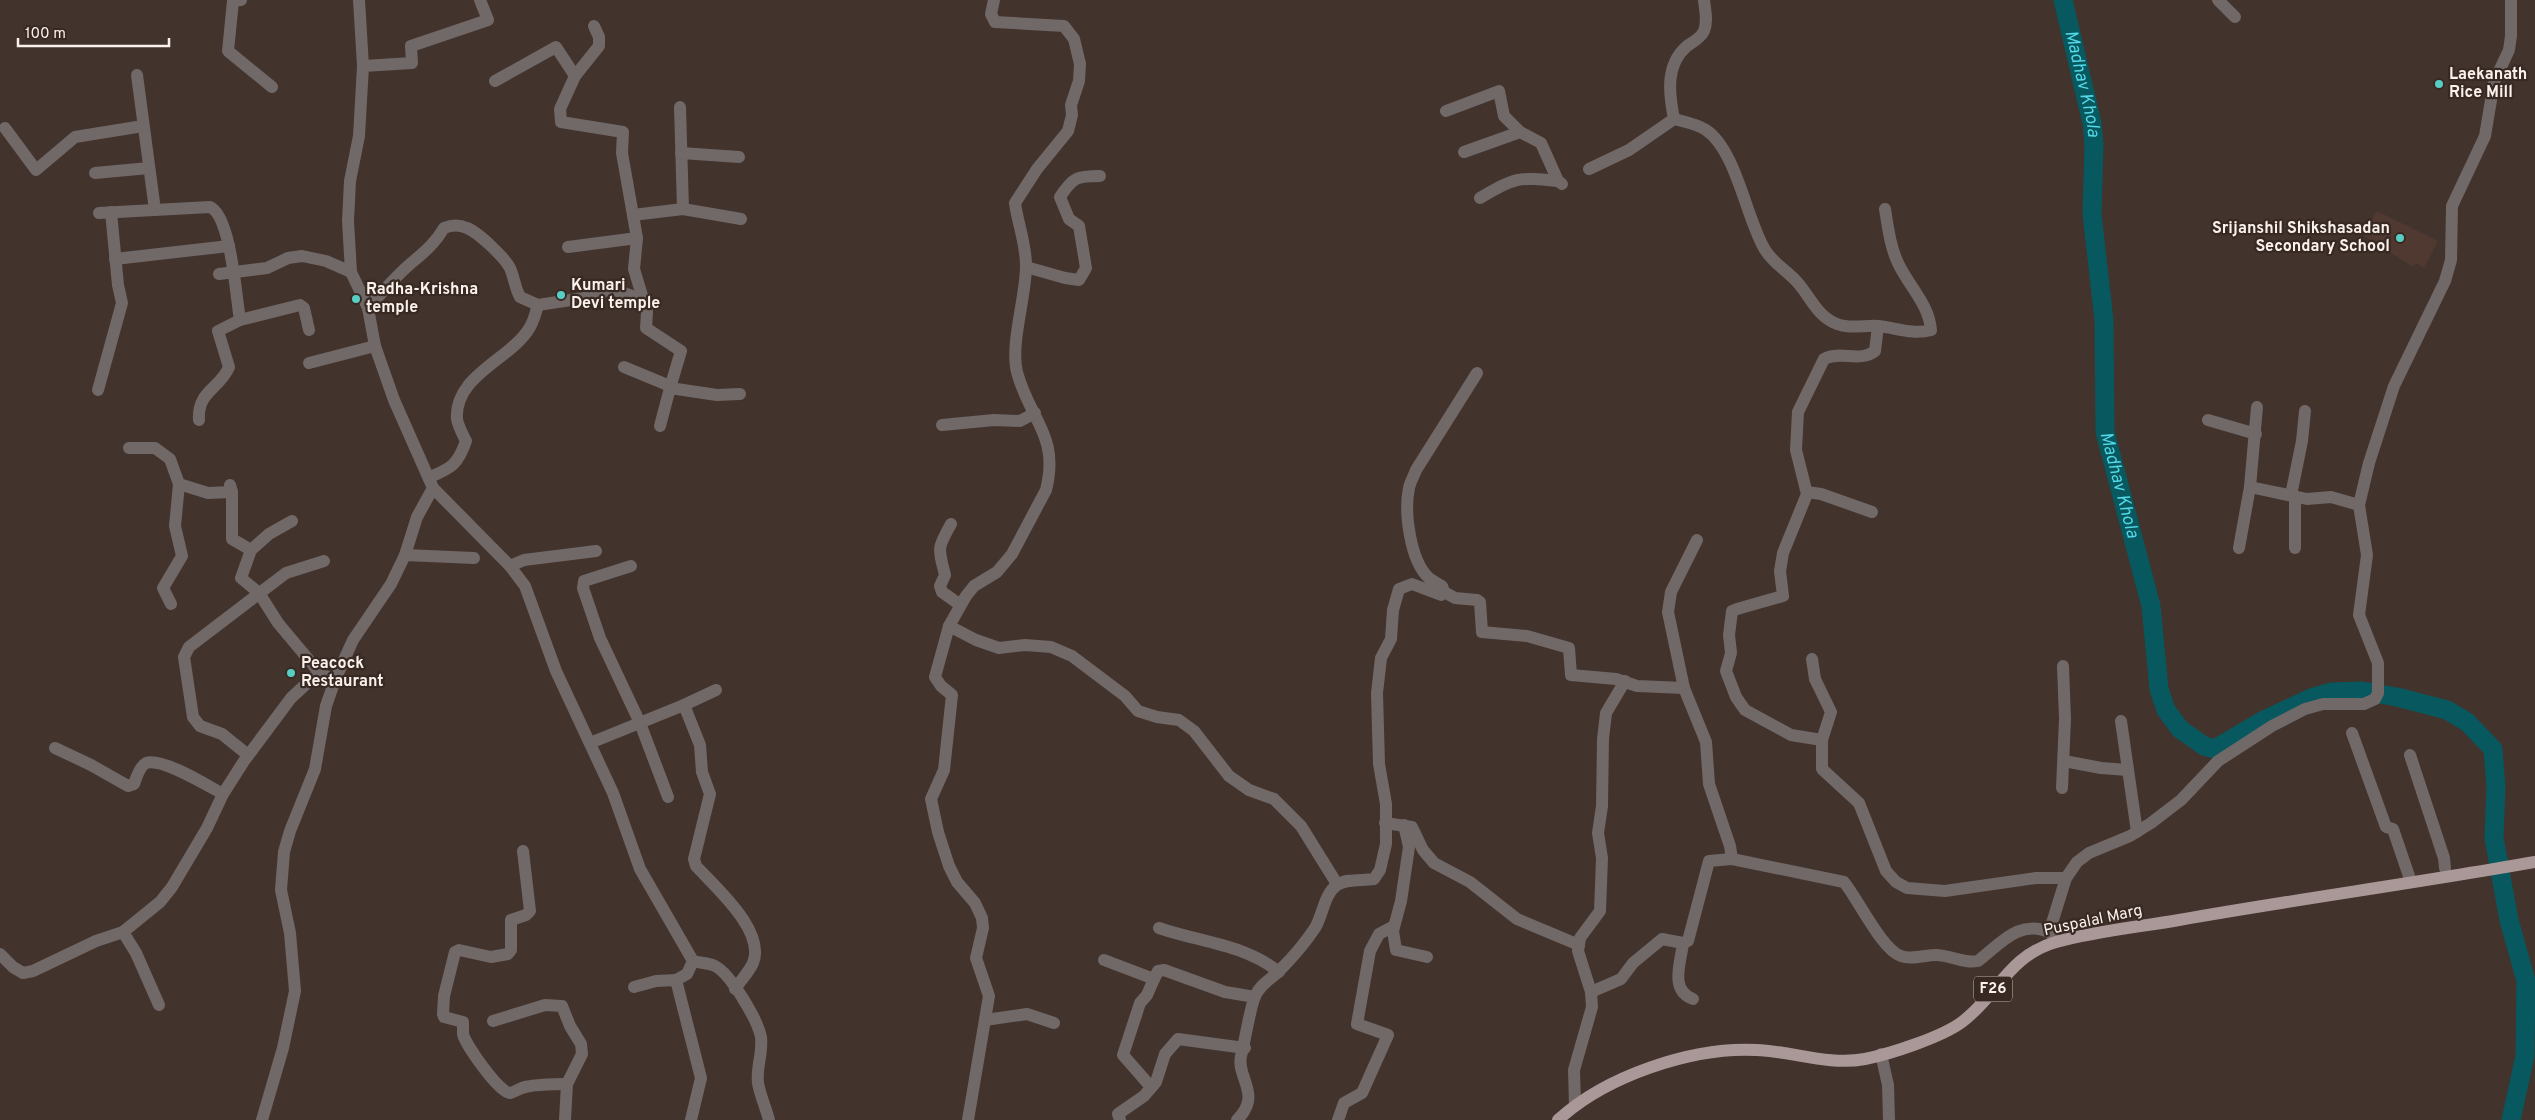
<svg xmlns="http://www.w3.org/2000/svg" width="2535" height="1120" viewBox="0 0 2535 1120" font-family="Overpass,sans-serif">
<style>
.built{fill:#4f3930}
.lines{fill:none;stroke-linecap:round;stroke-linejoin:round}
.river{stroke:#08585f;stroke-width:19}
.minor{stroke:#716868;stroke-width:12}
.major{stroke:#aa9899;stroke-width:12}
.poi-dot{fill:#56cec4;stroke:#382923;stroke-width:2}
.labels{text-anchor:middle;dominant-baseline:central;stroke-width:4.5;stroke-linejoin:round;paint-order:stroke}
.shield{fill:#382923;stroke:#c0b4b0;stroke-width:1}
.shield-label{font-size:15px;font-weight:bold;fill:#faf0ec}
.poi-label{font-size:16px;font-weight:bold;fill:#faf0ec;stroke:#382923;text-anchor:start}
.street-label{font-size:16px;fill:#faf0ec;stroke:#382923}
.water-label{font-size:18px;font-style:italic;fill:#52d8e6;stroke:#382923}
</style>
<rect width="100%" height="100%" fill="#42332c"/>
<path class="built" d="M 2377,211 L 2438,241 L 2424,268 L 2416,263 L 2413,267 L 2363,235 Z"/>
<g class="lines">
<path class="river" id="s1" d="M 2063,0 L 2092,123 L 2094,144 L 2092,214 L 2104,320 L 2105,432 L 2151,606 L 2159,689 L 2166,710 L 2180,729 L 2204,746 L 2215,749 L 2264,720 L 2311,698 L 2332,692 L 2362,691 L 2397,697 L 2447,710 L 2467,722 L 2493,749 L 2496,787 L 2494,838 L 2509,920 L 2526,981 L 2525,1056 L 2511,1120"/>
<g class="minor">
<path d="M 241,0 L 233,1 L 228,51 L 272,87"/>
<path d="M 994,0 L 991,14 L 995,22 L 1064,26 L 1074,39 L 1080,64 L 1079,81 L 1071,105 L 1072,115 L 1068,131 L 1037,169 L 1015,203 C 1018,225 1026,243 1026,266 C 1026,297 1010,344 1017,372 C 1029,419 1060,435 1046,490 L 1012,554 L 997,572 L 974,586 L 966,596 L 949,626 L 976,640 L 999,648 L 1025,645 L 1051,647 L 1072,656 L 1125,696 L 1138,711 L 1157,717 L 1179,720 L 1194,731 L 1229,776 L 1249,790 L 1274,799 L 1301,826 L 1337,884"/>
<path d="M 2218,0 L 2235,17"/>
<path d="M 594,26 L 599,37 L 599,46 L 575,76 L 560,109 L 561,122 L 623,132 L 622,153 L 637,238 L 634,269 L 647,312 L 646,328 L 681,351 L 670,388 L 717,395 L 740,394"/>
<path d="M 363,66 L 412,63 L 411,46 L 488,20 L 480,0"/>
<path d="M 137,75 L 155,210"/>
<path d="M 495,81 L 556,47 L 575,76"/>
<path d="M 680,107 L 683,209"/>
<path d="M 1446,111 L 1499,91 L 1504,116 L 1520,132 L 1541,143 L 1558,181 L 1562,184"/>
<path d="M 1674,119 C 1685,122 1697,124 1706,130 C 1736,150 1746,217 1764,248 C 1772,263 1788,271 1798,283 C 1811,298 1817,316 1837,324 C 1849,329 1865,325 1879,326 C 1896,328 1914,335 1931,330 C 1929,304 1908,285 1898,263 C 1890,246 1888,227 1885,209"/>
<path d="M 5,128 L 36,170 L 75,137 L 143,126"/>
<path d="M 1464,152 L 1520,132"/>
<path d="M 681,153 L 739,157"/>
<path d="M 1589,169 L 1629,150 L 1674,119 C 1669,94 1665,65 1687,46 C 1693,42 1701,38 1704,31 C 1708,21 1705,10 1704,0"/>
<path d="M 95,173 L 149,168"/>
<path d="M 1480,198 C 1516,177 1517,177 1558,181"/>
<path d="M 99,213 L 210,207 C 231,216 236,297 240,320 L 218,331 L 229,367 C 220,389 197,391 199,420"/>
<path d="M 633,215 L 683,209 L 741,219"/>
<path d="M 568,247 L 637,238"/>
<path d="M 115,259 L 229,246"/>
<path d="M 1026,267 L 1065,278 L 1079,280 L 1086,268 L 1079,226 L 1069,219 L 1060,197 C 1073,177 1077,176 1100,176"/>
<path d="M 219,274 L 267,268 L 288,258 L 302,256 L 326,261 L 351,272"/>
<path d="M 368,308 C 381,294 394,278 409,265 C 423,253 434,245 444,228 C 451,225 460,225 467,228 C 478,232 505,258 510,268 C 514,277 515,288 520,297 L 538,305 L 597,296 L 609,288 L 641,299"/>
<path d="M 240,320 L 300,305 L 304,308 L 309,330"/>
<path d="M 309,363 L 375,346"/>
<path d="M 624,367 L 670,386"/>
<path d="M 98,390 L 122,303 L 118,285 L 111,212"/>
<path d="M 2208,420 L 2256,434"/>
<path d="M 942,425 L 994,420 L 1020,421 L 1035,413"/>
<path d="M 660,426 L 670,388"/>
<path d="M 129,448 L 155,448 L 170,459 L 179,484 L 175,526 L 182,556 L 163,588 L 171,604"/>
<path d="M 430,477 C 452,468 458,464 466,441 C 463,435 458,426 457,419 C 454,375 512,359 530,327 C 534,320 536,312 538,305"/>
<path d="M 179,484 L 208,493 L 232,492"/>
<path d="M 230,485 L 232,492 L 232,539 L 251,550 L 241,578 L 259,593 L 278,623 L 319,672 L 326,676"/>
<path d="M 2250,487 L 2257,407"/>
<path d="M 433,488 L 510,566 L 525,586 L 556,671 L 613,793 L 640,869 L 693,961 L 687,974 L 676,980 L 701,1078 L 691,1120"/>
<path d="M 1807,492 L 1821,494 L 1872,512"/>
<path d="M 2291,495 L 2302,441 L 2305,411"/>
<path d="M 951,524 C 937,549 938,547 945,575 L 940,586 L 942,592 L 959,604"/>
<path d="M 1697,540 L 1671,592 L 1668,612 L 1684,688 L 1706,742 L 1709,784 L 1730,846 L 1732,859 L 1844,882 C 1858,899 1882,950 1901,956 C 1911,960 1925,955 1936,955 C 1950,955 1964,964 1978,961 C 2001,943 2020,918 2051,933"/>
<path d="M 2239,548 L 2250,487 L 2307,499 L 2331,497 L 2359,505"/>
<path d="M 2295,548 L 2295,496"/>
<path d="M 251,550 L 269,534 L 292,521"/>
<path d="M 405,555 L 474,558"/>
<path d="M 510,566 L 524,560 L 596,551"/>
<path d="M 631,566 L 584,581 L 583,588 L 600,638 L 640,723 L 668,797"/>
<path d="M 1444,592 L 1455,598 L 1477,600 L 1480,602 L 1482,632 L 1527,636 L 1569,648 L 1571,675 L 1616,679 L 1637,686 L 1684,688"/>
<path d="M 949,626 L 935,677 L 941,686 L 952,695 L 944,770 L 931,799 L 938,832 L 949,866 L 957,882 L 975,903 L 982,918 L 983,928 L 976,958 L 989,996 L 968,1120"/>
<path d="M 1812,659 L 1815,679 L 1831,712 L 1822,740 L 1822,769 L 1859,803 L 1886,871 L 1896,882 L 1907,888 L 1945,891 L 2036,878 L 2066,878"/>
<path d="M 684,705 L 716,690"/>
<path d="M 2121,721 L 2137,832"/>
<path d="M 2352,733 L 2386,827 L 2393,829 L 2411,882"/>
<path d="M 1822,740 L 1791,735 L 1745,710 L 1736,697 L 1726,671 L 1731,653 L 1729,635 L 1732,611 L 1737,609 L 1783,596 L 1780,571 L 1783,553 L 1807,494 L 1796,450 L 1798,412 L 1824,359 C 1840,350 1860,363 1875,351 L 1878,326"/>
<path d="M 590,743 L 684,705 L 700,745 L 702,772 L 710,794 L 694,859 L 696,866 C 716,888 766,931 753,963 C 749,972 741,980 735,989"/>
<path d="M 55,748 L 91,765 L 128,786 L 134,784 C 136,778 140,766 146,763 C 162,757 208,786 223,794"/>
<path d="M 248,755 L 222,734 L 200,726 L 193,717 L 184,657 L 189,647 L 286,573 L 324,561"/>
<path d="M 2410,755 L 2444,858 L 2445,868"/>
<path d="M 2064,761 L 2101,768 L 2128,770"/>
<path d="M 2062,788 L 2065,719 L 2063,666"/>
<path d="M 1385,823 L 1412,827 L 1423,850 L 1434,863 L 1470,882 L 1517,919 L 1579,945"/>
<path d="M 1404,825 L 1409,847 L 1401,901 L 1393,931 L 1396,950 L 1427,957"/>
<path d="M 523,851 L 530,911 L 526,915 L 511,920 L 511,950 L 508,954 L 491,957 L 459,950 L 455,952 L 444,996 L 443,1014 L 444,1017 L 463,1022 C 463,1026 463,1030 463,1034 C 465,1044 500,1094 510,1093 C 515,1092 520,1088 525,1087 C 539,1084 553,1084 567,1084"/>
<path d="M 1159,928 C 1199,942 1244,944 1279,972"/>
<path d="M 123,932 L 136,953 L 159,1005"/>
<path d="M 2056,942 L 2051,933 L 2052,923 L 2066,878 L 2077,862 L 2089,853 L 2130,836 L 2151,823 L 2181,800 L 2218,761 L 2272,726 L 2305,709 L 2323,704 L 2364,704 L 2375,699 L 2378,693 L 2378,663 L 2359,615 L 2367,555 L 2359,505 L 2369,463 L 2394,386 L 2445,281 L 2451,260 L 2452,206 L 2485,136 L 2494,82 L 2509,50 L 2511,36 L 2511,0"/>
<path d="M 1683,943 L 1688,941 L 1709,861 L 1732,859"/>
<path d="M 0,954 L 13,967 L 23,973 L 33,971 L 96,941 L 123,932 L 160,902 L 172,887 L 207,828 L 223,794 L 244,761 L 291,698 L 319,672"/>
<path d="M 1104,960 L 1154,979 L 1158,971 L 1164,970 L 1225,992 L 1255,997"/>
<path d="M 693,961 C 700,963 709,963 715,966 C 731,974 758,1021 761,1037 C 763,1054 756,1067 758,1083 C 760,1095 766,1108 769,1120"/>
<path d="M 634,987 L 656,981 L 676,980"/>
<path d="M 1591,992 L 1621,979 L 1633,963 L 1662,939 L 1683,943 C 1681,962 1669,990 1693,999"/>
<path d="M 985,1020 L 1027,1014 L 1054,1023"/>
<path d="M 493,1021 L 545,1005 L 562,1006 L 570,1026 L 581,1044 L 582,1054 L 567,1084 L 565,1120"/>
<path d="M 1881,1054 L 1888,1085 L 1889,1120"/>
<path d="M 1151,1087 L 1123,1055 L 1140,1003 L 1147,995 L 1154,979"/>
<path d="M 1575,1105 L 1574,1070 L 1592,1007 L 1591,992 L 1578,951 L 1580,938 L 1600,911 L 1602,858 L 1598,833 L 1602,806 L 1603,739 L 1606,713 L 1625,681"/>
<path d="M 262,1120 L 283,1048 L 295,991 L 290,933 L 281,890 L 284,852 L 290,831 L 315,769 L 326,706 L 335,680 L 353,640 L 391,584 L 405,555 L 417,517 L 433,488 L 394,400 L 375,346 L 368,308 L 351,272 L 348,221 L 350,181 L 359,136 L 363,66 L 359,0"/>
<path d="M 1120,1120 L 1118,1114 L 1144,1096 L 1156,1082 L 1165,1054 L 1178,1039 L 1245,1048"/>
<path d="M 1237,1120 C 1263,1094 1236,1078 1241,1056 C 1245,1041 1250,1008 1255,996 C 1261,983 1272,979 1281,969 C 1293,957 1305,943 1315,928 C 1323,915 1324,894 1337,885 C 1347,878 1362,881 1374,879 L 1380,870 L 1386,844 L 1386,804 L 1379,764 L 1377,693 L 1381,658 L 1391,639 L 1393,610 L 1399,589 L 1412,584 L 1441,595 L 1444,592 L 1442,586 C 1438,584 1433,581 1429,578 C 1410,561 1404,512 1409,488 C 1410,482 1414,476 1416,470 L 1477,373"/>
<path d="M 1338,1120 L 1344,1103 L 1362,1093 L 1388,1035 L 1357,1024 L 1370,951 L 1379,934 L 1394,926"/>
</g>
<path class="major" d="M 1558,1120 C 1606,1076 1691,1047 1756,1050 C 1792,1051 1828,1066 1865,1059 C 1890,1054 1942,1037 1962,1022 C 1998,995 2008,956 2056,942 C 2096,931 2139,927 2179,920 C 2298,899 2417,883 2535,862"/>
</g>
<g class="poi-dot">
<circle cx="2439" cy="84" r="5"/>
<circle cx="2400" cy="238" r="5"/>
<circle cx="561" cy="295" r="5"/>
<circle cx="356" cy="299" r="5"/>
<circle cx="291" cy="673" r="5"/>
</g>
<g class="labels">
<rect class="shield" x="1974" y="976.5" width="38" height="25" rx="4"/>
<g class="shield-label">
<text x="1993" y="989">F26</text>
</g>
<g class="poi-label">
<text x="2449" y="75">Laekanath<tspan x="2449" dy="18">Rice Mill</tspan></text>
<text x="2390" y="229" text-anchor="end">Srijanshil Shikshasadan<tspan x="2390" dy="18">Secondary School</tspan></text>
<text x="571" y="286">Kumari<tspan x="571" dy="18">Devi temple</tspan></text>
<text x="366" y="290">Radha-Krishna<tspan x="366" dy="18">temple</tspan></text>
<text x="301" y="664">Peacock<tspan x="301" dy="18">Restaurant</tspan></text>
</g>
<g class="street-label">
<text transform="translate(2093 921) rotate(-12)">Puspalal Marg</text>
</g>
<g class="water-label">
<text stroke="none"><textPath href="#s1" startOffset="86">Madhav Khola</textPath></text>
<text stroke="none"><textPath href="#s1" startOffset="491">Madhav Khola</textPath></text>
</g>
</g>
<path d="M18 38v8h151v-8" fill="none" stroke="#faf0ec" stroke-width="2.5"/>
<text x="25" y="38" font-size="15" fill="#faf0ec" stroke="#382923" stroke-width="4" paint-order="stroke">100 m</text>
</svg>
